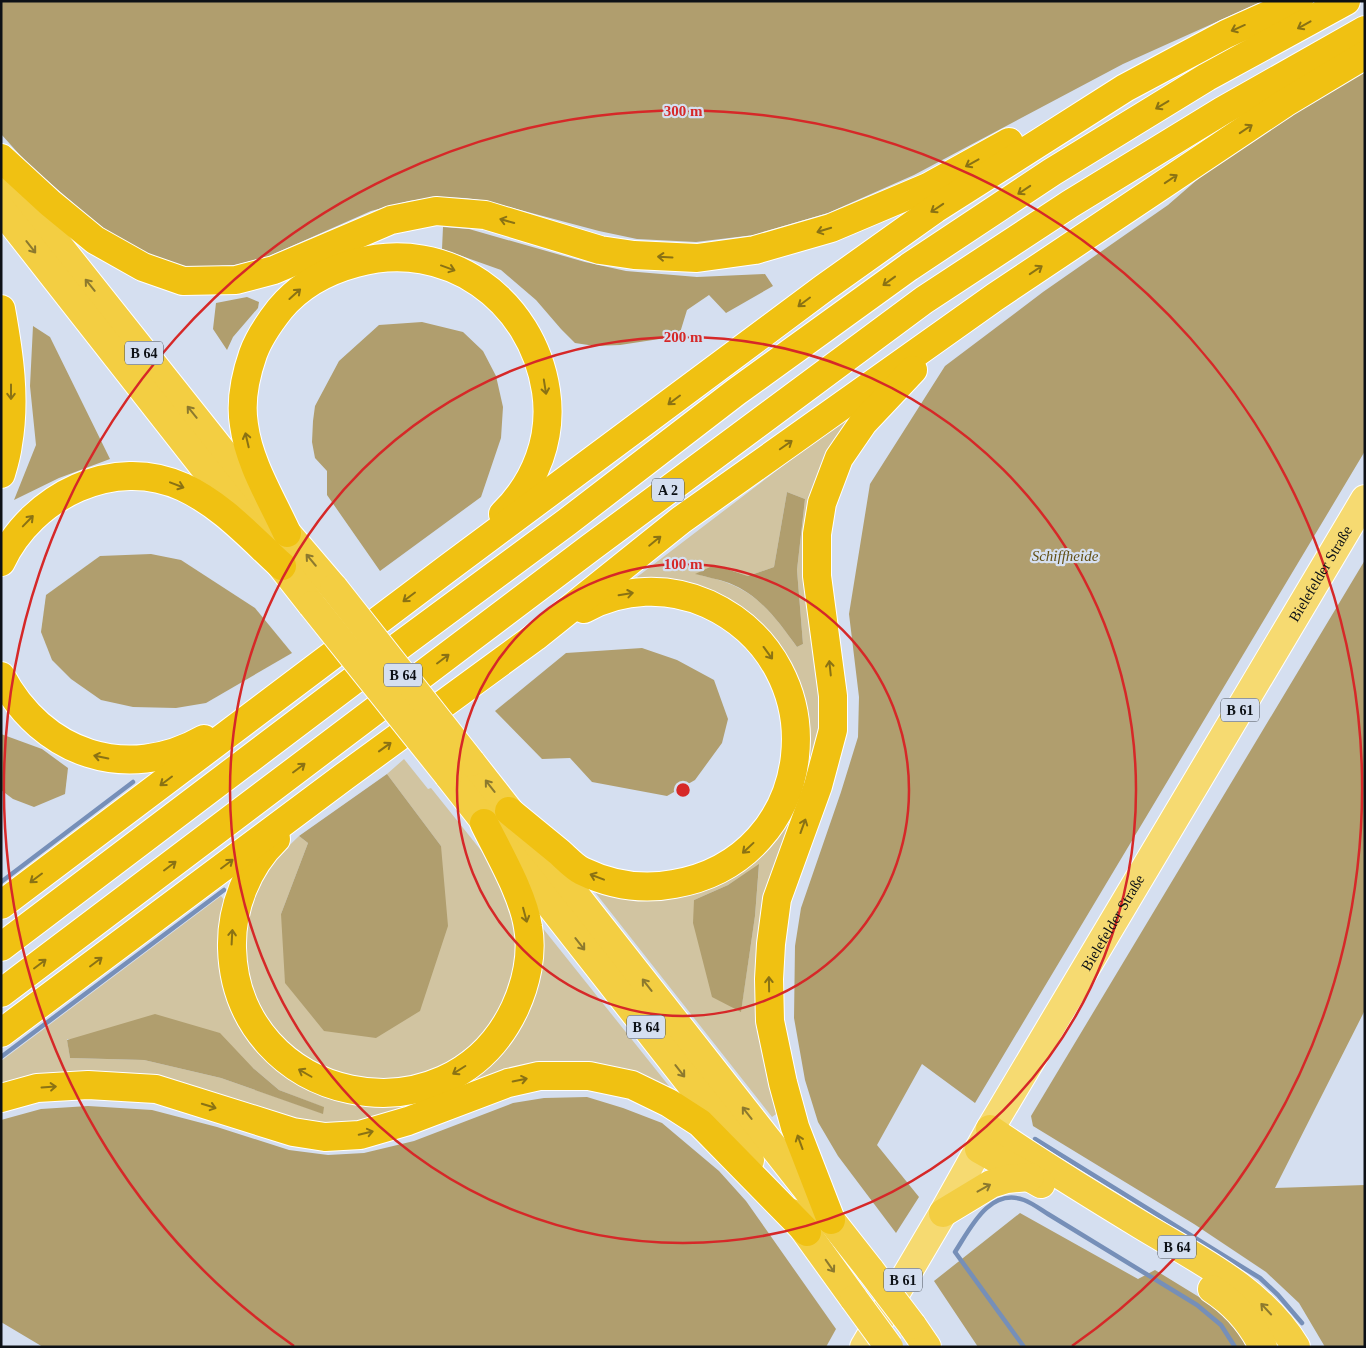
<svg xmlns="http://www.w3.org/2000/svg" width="1366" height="1348" viewBox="0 0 1366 1348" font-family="'Times New Roman',serif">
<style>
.green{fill:#d1c4a1;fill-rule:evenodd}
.forest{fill:#b09e6e}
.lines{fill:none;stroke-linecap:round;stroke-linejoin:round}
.stream{stroke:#768fb8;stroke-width:4.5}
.primary-casing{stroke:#fff;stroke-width:30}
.trunk-casing{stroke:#fff;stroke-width:30}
.motorway-casing{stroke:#fff;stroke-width:30}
.primary{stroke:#f6da71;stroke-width:28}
.trunk{stroke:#f3ce42;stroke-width:28}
.motorway{stroke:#f0c112;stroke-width:28}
.trunk-bridge-casing{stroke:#fff;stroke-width:30;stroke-linecap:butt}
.trunk-bridge{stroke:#f3ce42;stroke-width:28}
.oneway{stroke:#8a7214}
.oneway2{stroke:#8c792e}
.ring{fill:none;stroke:#d62828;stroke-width:2.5}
.labels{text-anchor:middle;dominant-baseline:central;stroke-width:4.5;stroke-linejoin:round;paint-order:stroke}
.shield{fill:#d5dff0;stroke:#494f57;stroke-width:1}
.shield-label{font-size:14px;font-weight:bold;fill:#0d1116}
.park-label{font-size:15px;font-style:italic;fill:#624f14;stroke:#d5dff0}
.street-label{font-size:15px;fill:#0d1116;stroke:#d5dff0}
.centre{fill:#d62828;stroke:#d5dff0;stroke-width:2.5}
.ring-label{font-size:15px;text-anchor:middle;font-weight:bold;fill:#d62828;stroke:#d5dff0;stroke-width:4.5;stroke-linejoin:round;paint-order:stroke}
</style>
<rect width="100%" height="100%" fill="#d5dff0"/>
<g class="green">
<path d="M 864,404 L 815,497 L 826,697 L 808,782 L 782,847 L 779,1112 L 772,1117 L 594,891 L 610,894 L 767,846 L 796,677 L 773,639 L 751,618 L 640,581 L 637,577 ZM 787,492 L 805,499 L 797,570 L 803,644 L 797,647 C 778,621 761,596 730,584 C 719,579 707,577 696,574 L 714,565 L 748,576 L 774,567 ZM 759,865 L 755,916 L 741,1011 L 694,900 L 728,885 Z"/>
<path d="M 404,759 L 428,789 L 431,788 L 492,864 L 512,912 L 518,949 L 512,980 L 499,1012 L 479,1039 L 440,1068 L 409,1078 L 374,1082 L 323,1069 L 273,1031 L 249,987 L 244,924 L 264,870 L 299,836 L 308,843 L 281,914 L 441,846 L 387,774 Z"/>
<path d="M 221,896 L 225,901 L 220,942 L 305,1084 L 468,1077 L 541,926 L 669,1086 L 665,1089 L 588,1068 L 358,1122 L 327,1124 L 295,1120 L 227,1099 L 1,1088 L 1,1061 ZM 67,1039 L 253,1068 L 279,1090 L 323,1107 L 322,1113 L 221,1078 L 144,1060 L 70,1058 Z"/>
</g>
<g class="forest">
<path d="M 1,1 L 1263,1 L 1123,64 L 914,175 L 828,213 L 754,235 L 696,242 L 637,239 L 599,231 L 487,201 L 465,198 L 436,197 L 409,201 L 371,211 L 267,257 L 235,265 L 187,268 L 149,256 L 102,228 L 28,164 L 1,134 Z"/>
<path d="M 1365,68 L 1365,451 L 975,1103 L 922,1064 L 877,1145 L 919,1197 L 896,1233 L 838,1156 L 818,1122 L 805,1080 L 794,1018 L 795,946 L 801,908 L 841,792 L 858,737 L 859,697 L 849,614 L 870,484 L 945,366 L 1043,292 L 1168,205 L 1213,166 L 1290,115 Z"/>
<path d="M 443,227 L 469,229 L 585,262 L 626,271 L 697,277 L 765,274 L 773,286 L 726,313 L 709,295 L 687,310 L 679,336 L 620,345 L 595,346 L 575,343 L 561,329 L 536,300 L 501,270 L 442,249 Z"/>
<path d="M 247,297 L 259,302 L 258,308 L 233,337 L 227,350 L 213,329 L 216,303 Z"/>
<path d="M 422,322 L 463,332 L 483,351 L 496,376 L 503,407 L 501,438 L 481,497 L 380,571 L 327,495 L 327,471 L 315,458 L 312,442 L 313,421 L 315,406 L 339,361 L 379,325 Z"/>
<path d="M 33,326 L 50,337 L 110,459 L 59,478 L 14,500 L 36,445 L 30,386 Z"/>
<path d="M 787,492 L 805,499 L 797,570 L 803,644 L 797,647 C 778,621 760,595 729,583 C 718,579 706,577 695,574 L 714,565 L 748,576 L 774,567 Z"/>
<path d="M 151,554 L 181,560 L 255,608 L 292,653 L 206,703 L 176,708 L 133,707 L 101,700 L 71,679 L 52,660 L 41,632 L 46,595 L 100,556 Z"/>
<path d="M 1365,560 L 1365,1010 L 1275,1188 L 1365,1185 L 1365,1347 L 1325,1347 L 1299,1303 L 1266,1272 L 1194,1224 L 1033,1126 L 1031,1116 Z"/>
<path d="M 642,648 L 677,660 L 714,680 L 728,719 L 722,743 L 695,780 L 667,796 L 592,782 L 570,758 L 542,759 L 495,711 L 566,653 Z"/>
<path d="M 1,734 L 42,749 L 68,768 L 65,794 L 34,807 L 13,799 L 1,790 Z"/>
<path d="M 387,774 L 441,846 L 448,926 L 420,1011 L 376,1038 L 324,1031 L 285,983 L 281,914 L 308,843 L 299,836 Z"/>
<path d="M 759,864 L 755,916 L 741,1012 L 712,997 L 693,923 L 694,900 L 728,885 Z"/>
<path d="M 155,1014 L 220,1033 L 253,1068 L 279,1090 L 324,1107 L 323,1114 L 221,1078 L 144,1060 L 70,1058 L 67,1040 Z"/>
<path d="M 587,1097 L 623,1108 L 662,1123 L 719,1171 L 746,1201 L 836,1329 L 826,1347 L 43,1347 L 1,1322 L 1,1120 L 41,1109 L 88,1106 L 152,1110 L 217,1127 L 289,1150 L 328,1155 L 364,1153 L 414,1141 L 513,1103 L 544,1098 Z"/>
<path d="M 1020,1213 L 1138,1279 L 1155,1270 L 1217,1308 L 1231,1320 L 1250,1347 L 978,1347 L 934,1281 Z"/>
</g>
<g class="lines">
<g class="stream">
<path d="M 1,882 L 133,782"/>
<path d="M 1,1057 L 224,890"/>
<path d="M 1035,1139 L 1260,1278 L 1278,1295 L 1302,1323"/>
<path d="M 1024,1347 L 955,1252 C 970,1229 989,1187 1024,1200 C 1032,1203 1040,1209 1048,1214 L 1197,1305 L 1221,1325 L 1235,1347"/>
</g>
<g class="primary-casing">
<g id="primary">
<path id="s1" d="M 864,1347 L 943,1213 L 990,1129 L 1365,499"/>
</g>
</g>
<g class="trunk-casing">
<g id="trunk">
<path d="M 1,173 L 287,533 L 334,588"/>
<path d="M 1,209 L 312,605"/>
<path d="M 471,762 L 871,1271"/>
<path d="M 448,775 L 750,1160"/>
<path d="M 990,1129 C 1039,1163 1090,1194 1141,1225 C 1197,1259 1261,1289 1296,1347"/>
<path d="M 979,1149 L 1041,1184"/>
<path d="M 792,1213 L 854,1299"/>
<path d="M 943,1213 L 991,1184 L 1007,1179 L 1030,1177"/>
<path d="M 1212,1289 C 1235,1304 1251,1322 1263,1347"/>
<path d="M 912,1325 L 927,1347"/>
</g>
</g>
<g class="motorway-casing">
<g id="motorway">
<path d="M 1,158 L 50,203 L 95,240 L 143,267 L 183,281 L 236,280 L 274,270 L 391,220 L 436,211 L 485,215 L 600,250 L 634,255 L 697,258 L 755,250 L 831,228 L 928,187 L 1009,142"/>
<path d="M 1,309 C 9,353 16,399 8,444 C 7,454 4,464 1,474"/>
<path d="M 287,533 C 271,498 249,463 244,425 C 240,401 245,377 253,354 C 259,337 269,323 280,309 C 300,285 326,271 356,263 C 447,238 532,299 546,391 C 553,437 536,482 503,514"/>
<path d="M 1,562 C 32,496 114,455 183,487 C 222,505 251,538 282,566"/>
<path d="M 1,676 C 42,754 127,783 204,739"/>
<path d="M 509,811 C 526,825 542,838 559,852 C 566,858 574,867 582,871 C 611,885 643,890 674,884 C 819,859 840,665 708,604 C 668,586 622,588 584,609"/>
<path d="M 276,839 C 247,867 231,908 232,948 C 236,1104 449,1149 515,1008 C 526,984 533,954 528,927 C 523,894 499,854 484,823"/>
<path d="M 1,905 L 448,568 L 824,288 L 935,209 L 1125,88 L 1226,34 L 1299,1"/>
<path d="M 1,947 L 379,661 L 567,522 L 736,392 L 909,267 L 1052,172 L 1207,77 L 1346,1"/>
<path d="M 1,993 L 590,548 L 924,300 L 1070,204 L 1222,111 L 1365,30"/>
<path d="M 1,1033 L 345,776 L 535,637 L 681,520 L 995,297 L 1285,103 L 1365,55"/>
<path d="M 1,1098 L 37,1088 L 88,1085 L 156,1089 L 293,1132 L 325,1137 L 360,1135 L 408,1121 L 508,1083 L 539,1076 L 589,1076 L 632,1085 L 669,1103 L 700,1123 L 807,1232"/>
<path d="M 831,1220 L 795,1127 L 783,1083 L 770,1021 L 769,979 L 771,944 L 777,899 L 818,786 L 833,730 L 833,696 L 817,576 L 817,534 L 822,503 L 839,458 L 863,423 L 913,370"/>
</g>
</g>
<use href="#primary" class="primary"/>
<use href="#trunk" class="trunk"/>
<use href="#motorway" class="motorway"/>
<g class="trunk-bridge-casing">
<g id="trunk-bridge">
<path d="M 334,588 L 471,762"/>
<path d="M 312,605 L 448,775"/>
<path d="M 871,1271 L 912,1325"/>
<path d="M 854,1299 L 889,1347"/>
</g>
</g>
<use href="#trunk-bridge" class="trunk-bridge"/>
</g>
<defs><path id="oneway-shaft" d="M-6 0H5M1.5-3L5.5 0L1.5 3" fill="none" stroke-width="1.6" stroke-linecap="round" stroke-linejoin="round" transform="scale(1.25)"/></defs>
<g class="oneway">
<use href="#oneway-shaft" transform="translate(1304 25) rotate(151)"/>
<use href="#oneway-shaft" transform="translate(1238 28) rotate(156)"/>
<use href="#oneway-shaft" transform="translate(1162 105) rotate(149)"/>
<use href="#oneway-shaft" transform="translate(1246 129) rotate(-34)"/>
<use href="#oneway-shaft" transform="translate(972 163) rotate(151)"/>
<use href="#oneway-shaft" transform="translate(1171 179) rotate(-34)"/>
<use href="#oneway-shaft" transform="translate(1024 190) rotate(146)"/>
<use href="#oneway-shaft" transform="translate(937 208) rotate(146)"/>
<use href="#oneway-shaft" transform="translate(507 221) rotate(-164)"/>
<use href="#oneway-shaft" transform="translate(824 230) rotate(163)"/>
<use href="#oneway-shaft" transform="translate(665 257) rotate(-177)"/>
<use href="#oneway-shaft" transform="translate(448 268) rotate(20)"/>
<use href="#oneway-shaft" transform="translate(1036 270) rotate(-34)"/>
<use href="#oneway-shaft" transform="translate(889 281) rotate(144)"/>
<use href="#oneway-shaft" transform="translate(295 294) rotate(-42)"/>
<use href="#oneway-shaft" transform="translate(804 302) rotate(143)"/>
<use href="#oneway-shaft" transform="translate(545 387) rotate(81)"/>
<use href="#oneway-shaft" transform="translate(11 392) rotate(90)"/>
<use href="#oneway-shaft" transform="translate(674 400) rotate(143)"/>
<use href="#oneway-shaft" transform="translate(247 440) rotate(-103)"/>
<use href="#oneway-shaft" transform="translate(786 445) rotate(-35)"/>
<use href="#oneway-shaft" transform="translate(177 485) rotate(21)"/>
<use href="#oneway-shaft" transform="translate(28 521) rotate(-46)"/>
<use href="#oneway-shaft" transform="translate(655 541) rotate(-39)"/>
<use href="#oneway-shaft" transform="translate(626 594) rotate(-9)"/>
<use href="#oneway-shaft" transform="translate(409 597) rotate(143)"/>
<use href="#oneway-shaft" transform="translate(768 653) rotate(54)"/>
<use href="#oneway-shaft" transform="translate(443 659) rotate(-37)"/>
<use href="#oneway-shaft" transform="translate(830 668) rotate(-96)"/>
<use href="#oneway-shaft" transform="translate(385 747) rotate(-36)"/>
<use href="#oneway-shaft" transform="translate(101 757) rotate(-168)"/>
<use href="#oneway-shaft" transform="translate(299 768) rotate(-37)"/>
<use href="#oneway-shaft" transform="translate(166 781) rotate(143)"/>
<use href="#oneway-shaft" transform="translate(803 826) rotate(-70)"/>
<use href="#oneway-shaft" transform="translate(748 848) rotate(137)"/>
<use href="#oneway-shaft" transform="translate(227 864) rotate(-37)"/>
<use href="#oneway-shaft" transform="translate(170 866) rotate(-37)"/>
<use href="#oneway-shaft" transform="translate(597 877) rotate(-159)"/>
<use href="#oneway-shaft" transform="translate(36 878) rotate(143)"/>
<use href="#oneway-shaft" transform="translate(525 915) rotate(75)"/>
<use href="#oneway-shaft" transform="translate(232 937) rotate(-87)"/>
<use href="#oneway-shaft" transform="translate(96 962) rotate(-37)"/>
<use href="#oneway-shaft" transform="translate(40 964) rotate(-37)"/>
<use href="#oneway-shaft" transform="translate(769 984) rotate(-91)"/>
<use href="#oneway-shaft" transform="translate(459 1070) rotate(148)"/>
<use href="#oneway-shaft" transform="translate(305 1073) rotate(-150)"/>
<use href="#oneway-shaft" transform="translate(520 1080) rotate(-12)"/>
<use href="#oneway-shaft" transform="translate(49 1087) rotate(-4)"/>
<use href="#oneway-shaft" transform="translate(209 1106) rotate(17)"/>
<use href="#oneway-shaft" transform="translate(366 1133) rotate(-14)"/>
<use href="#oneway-shaft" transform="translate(800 1142) rotate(-110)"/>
</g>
<g class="oneway2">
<use href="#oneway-shaft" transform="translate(31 247) rotate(52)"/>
<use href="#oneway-shaft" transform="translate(90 285) rotate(-129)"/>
<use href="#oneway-shaft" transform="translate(192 412) rotate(-129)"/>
<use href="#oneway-shaft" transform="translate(311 560) rotate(-130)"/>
<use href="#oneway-shaft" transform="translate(490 786) rotate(-128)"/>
<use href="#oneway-shaft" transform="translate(580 944) rotate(52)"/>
<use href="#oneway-shaft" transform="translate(647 985) rotate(-128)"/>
<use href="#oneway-shaft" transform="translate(680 1071) rotate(52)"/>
<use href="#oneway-shaft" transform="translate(747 1113) rotate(-128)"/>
<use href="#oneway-shaft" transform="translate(984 1188) rotate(-29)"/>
<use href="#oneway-shaft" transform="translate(830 1266) rotate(55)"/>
<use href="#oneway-shaft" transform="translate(1266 1309) rotate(-133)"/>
</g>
<g class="ring">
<circle cx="683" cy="790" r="226"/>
<circle cx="683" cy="790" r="453"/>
<path d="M294 1346A679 679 0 1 1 1072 1346"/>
</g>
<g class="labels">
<g class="shield">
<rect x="125" y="341.5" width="38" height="23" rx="4"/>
<rect x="652" y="478.5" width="32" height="23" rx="4"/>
<rect x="384" y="663.5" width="38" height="23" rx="4"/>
<rect x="1221" y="698.5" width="38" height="23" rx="4"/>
<rect x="627" y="1015.5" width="38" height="23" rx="4"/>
<rect x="1158" y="1235.5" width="38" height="23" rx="4"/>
<rect x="884" y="1268.5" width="38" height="23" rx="4"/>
</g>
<g class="shield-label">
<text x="144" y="353">B 64</text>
<text x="668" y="490">A 2</text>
<text x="403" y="675">B 64</text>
<text x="1240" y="710">B 61</text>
<text x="646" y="1027">B 64</text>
<text x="1177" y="1247">B 64</text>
<text x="903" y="1280">B 61</text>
</g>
<g class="park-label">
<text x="1065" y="556">Schiffheide</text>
</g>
<g class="street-label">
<text stroke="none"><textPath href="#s1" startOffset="898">Bielefelder Straße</textPath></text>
<text stroke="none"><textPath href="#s1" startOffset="492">Bielefelder Straße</textPath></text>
</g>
</g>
<circle cx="683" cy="790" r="8" class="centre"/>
<g class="ring-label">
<text x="683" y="116">300 m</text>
<text x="683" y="342">200 m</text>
<text x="683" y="569">100 m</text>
</g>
<rect width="1366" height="1348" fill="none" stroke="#0d1116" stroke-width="5"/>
</svg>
